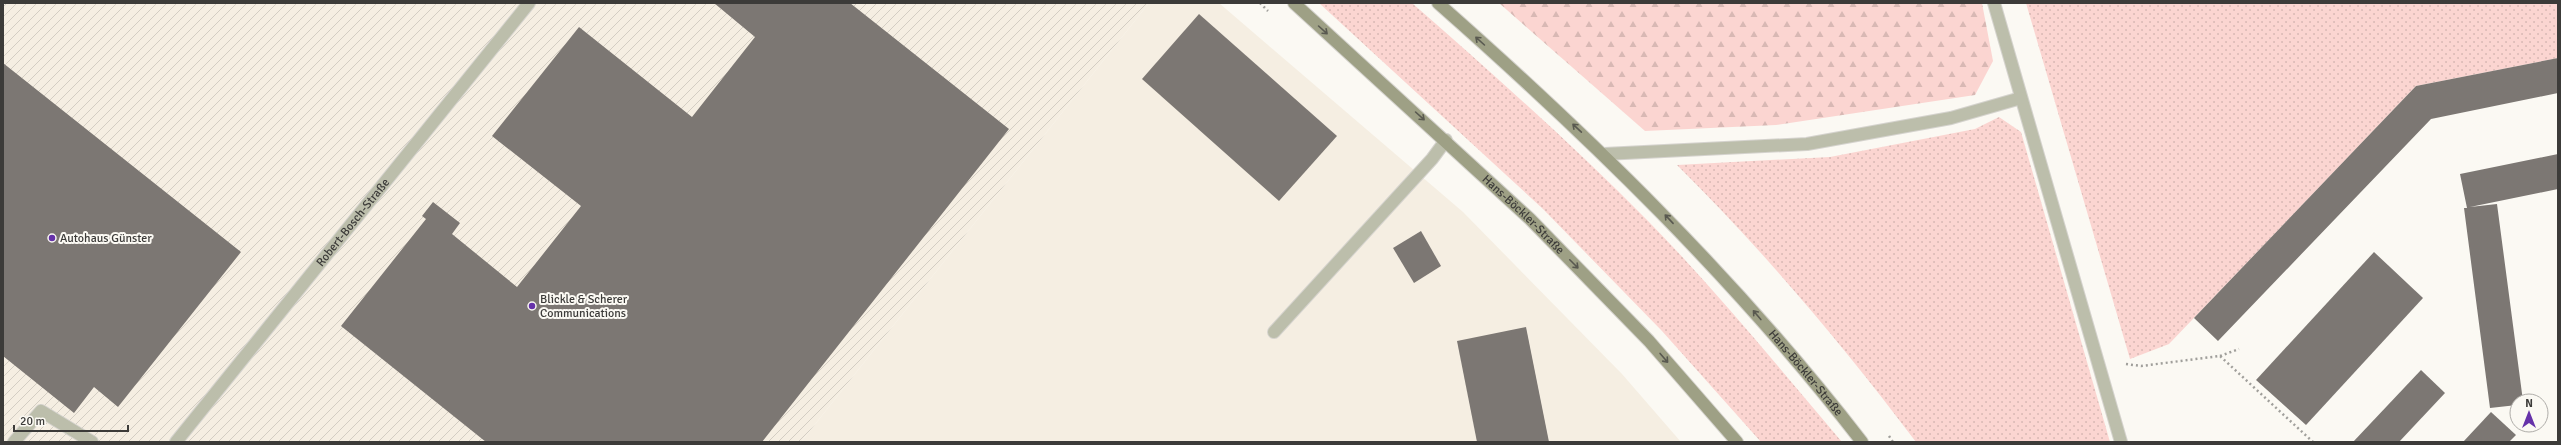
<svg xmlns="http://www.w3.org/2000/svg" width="2561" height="445" viewBox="0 0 2561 445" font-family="Signika,sans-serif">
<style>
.built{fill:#f5eee2}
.industrial{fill:url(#industrial-furrows)}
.green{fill:url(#green-dots)}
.forest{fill:url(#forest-firs)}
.building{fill:#7c7773}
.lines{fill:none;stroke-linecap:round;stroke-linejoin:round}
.lane-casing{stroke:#d5d3ce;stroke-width:14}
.street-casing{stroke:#d5d3ce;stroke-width:14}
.secondary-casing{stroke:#d5d3ce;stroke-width:14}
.path{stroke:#a09f9b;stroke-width:2.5;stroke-dasharray:2 3;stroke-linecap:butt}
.lane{stroke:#bcbeab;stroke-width:12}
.street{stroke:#bcbeab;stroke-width:12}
.secondary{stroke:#9ea085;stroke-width:12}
.oneway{stroke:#595950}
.poi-dot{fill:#6632a9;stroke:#fbf9f3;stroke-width:1.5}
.labels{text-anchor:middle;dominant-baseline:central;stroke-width:4;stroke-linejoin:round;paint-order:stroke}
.street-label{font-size:12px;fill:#3c3b39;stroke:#fbf9f3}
.poi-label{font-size:12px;fill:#3c3b39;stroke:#fbf9f3;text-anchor:start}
</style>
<defs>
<pattern id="industrial-furrows" width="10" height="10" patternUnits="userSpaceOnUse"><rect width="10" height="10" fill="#f5eee2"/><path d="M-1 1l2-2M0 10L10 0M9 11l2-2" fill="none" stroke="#d3cdc3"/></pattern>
<pattern id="green-dots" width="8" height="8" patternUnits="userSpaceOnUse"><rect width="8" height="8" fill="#fbd5d1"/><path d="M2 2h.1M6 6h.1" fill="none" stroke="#d8b8b4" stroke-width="1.8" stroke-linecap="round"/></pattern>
<pattern id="forest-firs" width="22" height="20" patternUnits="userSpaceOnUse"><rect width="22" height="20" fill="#fbd5d1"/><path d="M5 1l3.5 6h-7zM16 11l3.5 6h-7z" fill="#d8b8b4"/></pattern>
</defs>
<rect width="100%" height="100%" fill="#fbf9f3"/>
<path class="built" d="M 1149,3 L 1219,3 L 1463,212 L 1622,374 L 1681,442 L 801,442 Z"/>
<path class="industrial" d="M 3,3 L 1149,3 L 801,442 L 3,442 Z"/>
<g class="green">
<path d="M 1319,3 L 1412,3 C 1492,73 1573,145 1648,221 C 1717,291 1778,367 1842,442 L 1761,442 L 1662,331 L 1543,209 Z"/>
<path d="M 2026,3 L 2558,3 L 2558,58 L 2416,86 L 2169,344 L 2130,359 Z"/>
<path d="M 1999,117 L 2021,132 L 2110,442 L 1916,442 C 1843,345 1763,250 1677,165 L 1830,157 L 1975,129 Z"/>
</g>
<path class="forest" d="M 1499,3 L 1982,3 L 1993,61 L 1975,95 L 1776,125 L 1645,131 Z"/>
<g class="building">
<path d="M 714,3 L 850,3 L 1009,129 L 762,442 L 486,442 L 341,326 L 426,219 L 422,216 L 433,202 L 460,223 L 452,234 L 517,287 L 581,206 L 492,136 L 579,27 L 692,117 L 755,37 Z"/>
<path d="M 1199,14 L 1337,136 L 1279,201 L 1142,79 Z"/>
<path d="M 2558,58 L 2558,93 L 2431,119 L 2218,341 L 2194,318 L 2416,86 Z"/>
<path d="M 3,63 L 241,252 L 118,407 L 94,387 L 74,413 L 3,356 Z"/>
<path d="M 2558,154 L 2558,189 L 2470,207 L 2497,204 L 2523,401 L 2517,401 L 2517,405 L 2490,408 L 2464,208 L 2467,208 L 2460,174 Z"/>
<path d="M 1421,231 L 1441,266 L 1414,283 L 1393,248 Z"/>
<path d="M 2374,252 L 2423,298 L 2306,425 L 2256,380 Z"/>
<path d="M 1526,327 L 1549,442 L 1477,442 L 1457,341 Z"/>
<path d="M 2421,370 L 2445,393 L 2399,442 L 2353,442 Z"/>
<path d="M 2491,412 L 2516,435 L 2509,442 L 2463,442 Z"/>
</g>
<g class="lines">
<g class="lane-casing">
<g id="lane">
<path d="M 1994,3 L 2121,442"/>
<path d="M 1604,154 L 1807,144 L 1951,118 L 2021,98"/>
<path d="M 1274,332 L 1432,159 L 1446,140"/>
<path d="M 14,442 L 41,411 L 92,442"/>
</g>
</g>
<g class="street-casing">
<g id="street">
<path id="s1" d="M 176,442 L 529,3"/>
</g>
</g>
<g class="secondary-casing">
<g id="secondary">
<path id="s2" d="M 1294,3 L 1530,219 L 1649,341 L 1737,442"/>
<path id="s3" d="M 1438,3 C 1591,138 1737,280 1862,442"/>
</g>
</g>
<g class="path">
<path d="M 1260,3 L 1268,11"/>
<path d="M 2220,356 L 2239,349"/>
<path d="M 2126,364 L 2141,366 L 2220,356 L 2313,442"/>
<path d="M 1889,436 L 1893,442"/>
</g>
<use href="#lane" class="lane"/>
<use href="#street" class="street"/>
<use href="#secondary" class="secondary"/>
</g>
<defs><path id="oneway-shaft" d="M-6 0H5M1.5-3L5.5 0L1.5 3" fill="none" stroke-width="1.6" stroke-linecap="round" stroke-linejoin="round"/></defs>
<g class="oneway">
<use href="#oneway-shaft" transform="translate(1323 30) rotate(42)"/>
<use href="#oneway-shaft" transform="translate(1480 41) rotate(-138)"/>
<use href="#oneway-shaft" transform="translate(1420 116) rotate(42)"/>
<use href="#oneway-shaft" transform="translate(1577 128) rotate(-137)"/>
<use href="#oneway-shaft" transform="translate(1669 219) rotate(-133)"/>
<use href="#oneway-shaft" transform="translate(1574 264) rotate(45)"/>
<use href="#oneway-shaft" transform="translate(1757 315) rotate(-130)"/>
<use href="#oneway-shaft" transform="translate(1664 358) rotate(49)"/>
</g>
<g class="poi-dot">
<circle cx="52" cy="238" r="4"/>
<circle cx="532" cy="306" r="4"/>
</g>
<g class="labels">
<g class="street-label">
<text stroke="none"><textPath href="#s2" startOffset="312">Hans-Böckler-Straße</textPath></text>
<text stroke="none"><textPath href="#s1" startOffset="282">Robert-Bosch-Straße</textPath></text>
<text stroke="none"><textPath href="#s3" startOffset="522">Hans-Böckler-Straße</textPath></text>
</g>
<g class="poi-label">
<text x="60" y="238">Autohaus Günster</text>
<text x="540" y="299">Blickle &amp; Scherer<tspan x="540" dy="14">Communications</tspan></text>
</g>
</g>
<rect width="2561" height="445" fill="none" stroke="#3c3b39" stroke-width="8"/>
<g transform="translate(2529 413)"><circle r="19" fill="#fbf9f3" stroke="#afada9"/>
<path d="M0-3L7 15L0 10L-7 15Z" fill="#6632a9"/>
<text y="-6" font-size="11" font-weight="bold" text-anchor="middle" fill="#3c3b39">N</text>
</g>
<path d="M14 425v6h114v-6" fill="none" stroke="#3c3b39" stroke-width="2"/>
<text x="20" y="425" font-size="12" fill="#3c3b39" stroke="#fbf9f3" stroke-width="3" paint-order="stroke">20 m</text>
</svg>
